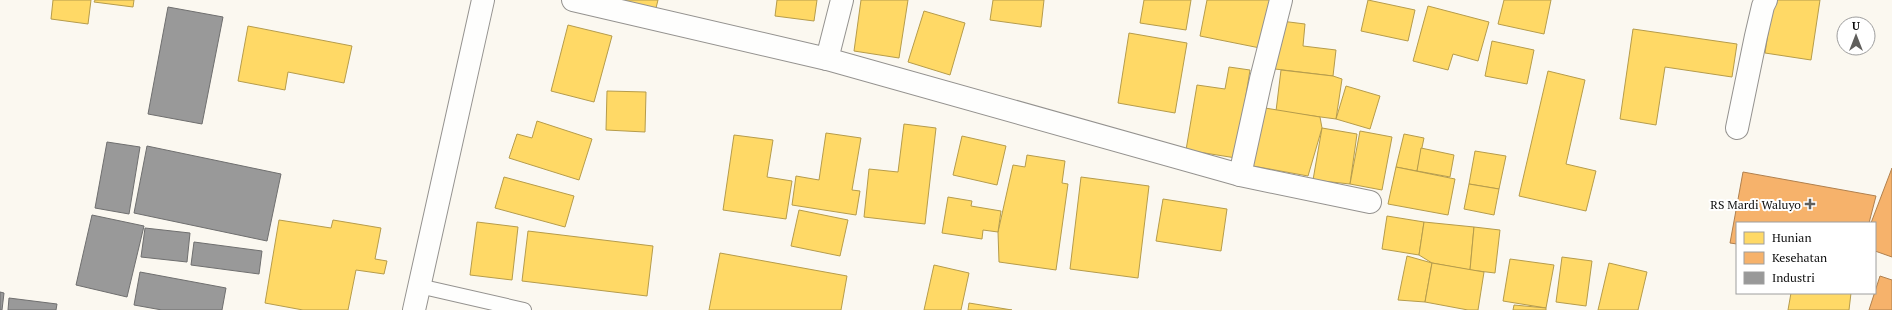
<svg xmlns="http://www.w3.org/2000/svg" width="1892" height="310" viewBox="0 0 1892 310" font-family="'PT Serif',serif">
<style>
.homes{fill:#ffd966;stroke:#b69c4b}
.health{fill:#f6b26b;stroke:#b0804e}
.industry{fill:#999;stroke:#6f6f6f}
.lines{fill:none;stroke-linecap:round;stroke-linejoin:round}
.service-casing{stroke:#94928f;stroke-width:16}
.minor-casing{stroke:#94928f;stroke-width:24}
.service{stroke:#fefefd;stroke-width:14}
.minor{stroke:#fefefd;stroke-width:22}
.poi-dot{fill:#605f5c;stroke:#fff;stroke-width:1.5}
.labels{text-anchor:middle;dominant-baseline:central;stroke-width:4;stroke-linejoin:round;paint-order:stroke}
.poi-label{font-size:12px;fill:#0c0c0c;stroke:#fff;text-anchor:end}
</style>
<rect width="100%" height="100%" fill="#fbf8f0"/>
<g class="homes">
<path d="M 53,0 L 91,0 L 88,24 L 51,19 Z"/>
<path d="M 95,0 L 134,0 L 133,7 L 94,2 Z"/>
<path d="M 613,0 L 658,0 L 656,8 Z"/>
<path d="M 777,0 L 817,0 L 814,21 L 775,16 Z"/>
<path d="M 861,0 L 908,0 L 899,58 L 854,51 Z"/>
<path d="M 993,0 L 1044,0 L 1041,27 L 990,20 Z"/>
<path d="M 1144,0 L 1191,0 L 1186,30 L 1140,23 Z"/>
<path d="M 1207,0 L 1270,0 L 1260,48 L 1200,36 Z"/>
<path d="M 1368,0 L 1415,10 L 1408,41 L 1361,31 Z"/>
<path d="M 1504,0 L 1551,0 L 1544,34 L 1498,24 Z"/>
<path d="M 1773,0 L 1820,0 L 1811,60 L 1765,53 Z"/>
<path d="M 1428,6 L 1489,22 L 1478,61 L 1453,54 L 1448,70 L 1413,61 Z"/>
<path d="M 924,11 L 965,23 L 950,75 L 908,62 Z"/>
<path d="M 1281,21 L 1305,24 L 1303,46 L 1336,50 L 1333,76 L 1275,69 Z"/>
<path d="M 568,25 L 612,36 L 594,102 L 551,91 Z"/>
<path d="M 248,26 L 352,46 L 344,83 L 288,72 L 285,90 L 238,81 Z"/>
<path d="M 1633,29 L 1737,44 L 1732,77 L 1665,67 L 1656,125 L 1620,119 Z"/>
<path d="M 1129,33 L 1187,43 L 1175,113 L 1118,103 Z"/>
<path d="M 1492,41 L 1534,50 L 1527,84 L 1485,76 Z"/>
<path d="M 1229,67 L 1250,70 L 1236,158 L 1186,150 L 1197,85 L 1225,89 Z"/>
<path d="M 1281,70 L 1333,76 L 1342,79 L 1336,119 L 1276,111 Z"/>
<path d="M 1548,71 L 1585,80 L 1566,164 L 1596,171 L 1586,211 L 1519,196 Z"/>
<path d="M 1346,86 L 1380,96 L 1370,129 L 1336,119 Z"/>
<path d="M 607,91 L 646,92 L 645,132 L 606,130 Z"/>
<path d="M 1265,108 L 1320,117 L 1322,128 L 1308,176 L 1253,166 Z"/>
<path d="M 537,121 L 592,139 L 579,180 L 509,158 L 517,134 L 532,138 Z"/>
<path d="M 904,124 L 936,128 L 925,224 L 864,217 L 869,169 L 898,172 Z"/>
<path d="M 1322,128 L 1357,134 L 1350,184 L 1313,180 Z"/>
<path d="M 1360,131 L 1392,137 L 1382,190 L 1350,184 Z"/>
<path d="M 826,133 L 861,138 L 852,190 L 860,191 L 856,215 L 792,205 L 796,176 L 819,180 Z"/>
<path d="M 1404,134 L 1424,138 L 1417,171 L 1396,167 Z"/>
<path d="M 734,135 L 773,140 L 767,177 L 792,181 L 786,219 L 723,210 Z"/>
<path d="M 962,136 L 1006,146 L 997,185 L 953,175 Z"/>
<path d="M 1421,148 L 1454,155 L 1450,177 L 1417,171 Z"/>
<path d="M 1475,151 L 1506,156 L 1499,189 L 1469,184 Z"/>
<path d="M 1027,155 L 1065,161 L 1062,183 L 1068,184 L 1056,270 L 999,262 L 998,232 L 1013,165 L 1025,167 Z"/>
<path d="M 1396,167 L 1455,179 L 1448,215 L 1388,204 Z"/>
<path d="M 504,177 L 574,196 L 565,227 L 495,208 Z"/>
<path d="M 1081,177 L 1149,186 L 1138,278 L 1070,269 Z"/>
<path d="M 1469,184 L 1499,189 L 1494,215 L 1464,209 Z"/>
<path d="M 948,197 L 972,201 L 971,206 L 1001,211 L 998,232 L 983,230 L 982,239 L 942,233 Z"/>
<path d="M 1163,199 L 1227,209 L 1221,251 L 1156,241 Z"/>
<path d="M 799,210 L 848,220 L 840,256 L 791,246 Z"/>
<path d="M 1387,216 L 1424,222 L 1419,255 L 1382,249 Z"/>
<path d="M 279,220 L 331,228 L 333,220 L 381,228 L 375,259 L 387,261 L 384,274 L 356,270 L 348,310 L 303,310 L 265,303 Z"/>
<path d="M 477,222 L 518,227 L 512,280 L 470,275 Z"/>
<path d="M 1424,222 L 1474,227 L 1470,270 L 1432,263 L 1419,255 Z"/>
<path d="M 1474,227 L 1500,230 L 1495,273 L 1470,270 Z"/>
<path d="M 528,231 L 653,246 L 647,296 L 522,281 Z"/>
<path d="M 720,253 L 847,276 L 841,310 L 709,310 Z"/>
<path d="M 1407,256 L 1432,263 L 1425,302 L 1398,300 Z"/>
<path d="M 1562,257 L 1592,261 L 1586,306 L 1556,302 Z"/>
<path d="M 1510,259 L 1554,265 L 1546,308 L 1503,301 Z"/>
<path d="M 1432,263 L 1484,272 L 1478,310 L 1468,310 L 1425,302 Z"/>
<path d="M 1609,263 L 1647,272 L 1638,310 L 1598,310 Z"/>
<path d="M 934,265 L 969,273 L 961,310 L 924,310 Z"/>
<path d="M 1791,293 L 1851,293 L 1849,310 L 1788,310 Z"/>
<path d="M 969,303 L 1012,310 L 968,310 Z"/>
<path d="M 1514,305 L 1546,308 L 1546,310 L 1513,310 Z"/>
</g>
<g class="health">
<path d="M 1892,168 L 1892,257 L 1875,251 L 1875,223 L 1871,223 Z"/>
<path d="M 1743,172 L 1876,196 L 1869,223 L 1737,223 L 1737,244 L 1730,243 Z"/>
<path d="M 1880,276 L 1892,280 L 1892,310 L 1869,310 Z"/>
</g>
<g class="industry">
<path d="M 168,7 L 223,17 L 202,124 L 148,114 Z"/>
<path d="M 107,142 L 140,147 L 129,214 L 95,208 Z"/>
<path d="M 147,146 L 281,174 L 267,241 L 134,213 Z"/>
<path d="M 92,215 L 144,226 L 127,297 L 76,285 Z"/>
<path d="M 145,228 L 190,233 L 187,262 L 141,257 Z"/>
<path d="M 194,242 L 262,251 L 259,274 L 191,265 Z"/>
<path d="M 140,272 L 226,288 L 222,310 L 162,310 L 134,305 Z"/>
<path d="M 0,292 L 4,293 L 2,310 L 0,310 Z"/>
<path d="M 9,298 L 57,304 L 56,310 L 8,310 Z"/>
</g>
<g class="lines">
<g class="service-casing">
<path id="service" d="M 419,286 L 524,310"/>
</g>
<g class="minor-casing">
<g id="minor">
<path d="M 573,0 L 827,59 L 1240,175 L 1370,202"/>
<path d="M 827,59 L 842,0"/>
<path d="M 1737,128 L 1756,36 L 1763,6 L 1766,0"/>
<path d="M 1240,175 L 1261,79 L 1281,0"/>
<path d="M 414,310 L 483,0"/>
</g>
</g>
<use href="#service" class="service"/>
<use href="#minor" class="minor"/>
</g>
<path class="poi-dot" d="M1808 198h4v4h4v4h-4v4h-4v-4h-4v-4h4z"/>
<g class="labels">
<g class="poi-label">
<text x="1801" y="204">RS Mardi Waluyo</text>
</g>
</g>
<rect x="1736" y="222" width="140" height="72" fill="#ffffff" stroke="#9e9e9e"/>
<rect x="1744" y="232" width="20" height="12" fill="#ffd966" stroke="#9e9e9e"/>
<text x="1772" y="242" font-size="12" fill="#0c0c0c">Hunian</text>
<rect x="1744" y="252" width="20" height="12" fill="#f6b26b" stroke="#9e9e9e"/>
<text x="1772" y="262" font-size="12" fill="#0c0c0c">Kesehatan</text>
<rect x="1744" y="272" width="20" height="12" fill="#999999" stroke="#9e9e9e"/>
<text x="1772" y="282" font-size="12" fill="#0c0c0c">Industri</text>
<g transform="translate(1856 36)"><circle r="19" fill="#ffffff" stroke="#9e9e9e"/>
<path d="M0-3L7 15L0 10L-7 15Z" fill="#605f5c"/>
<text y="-6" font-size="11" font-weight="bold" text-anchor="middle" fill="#0c0c0c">U</text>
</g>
</svg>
